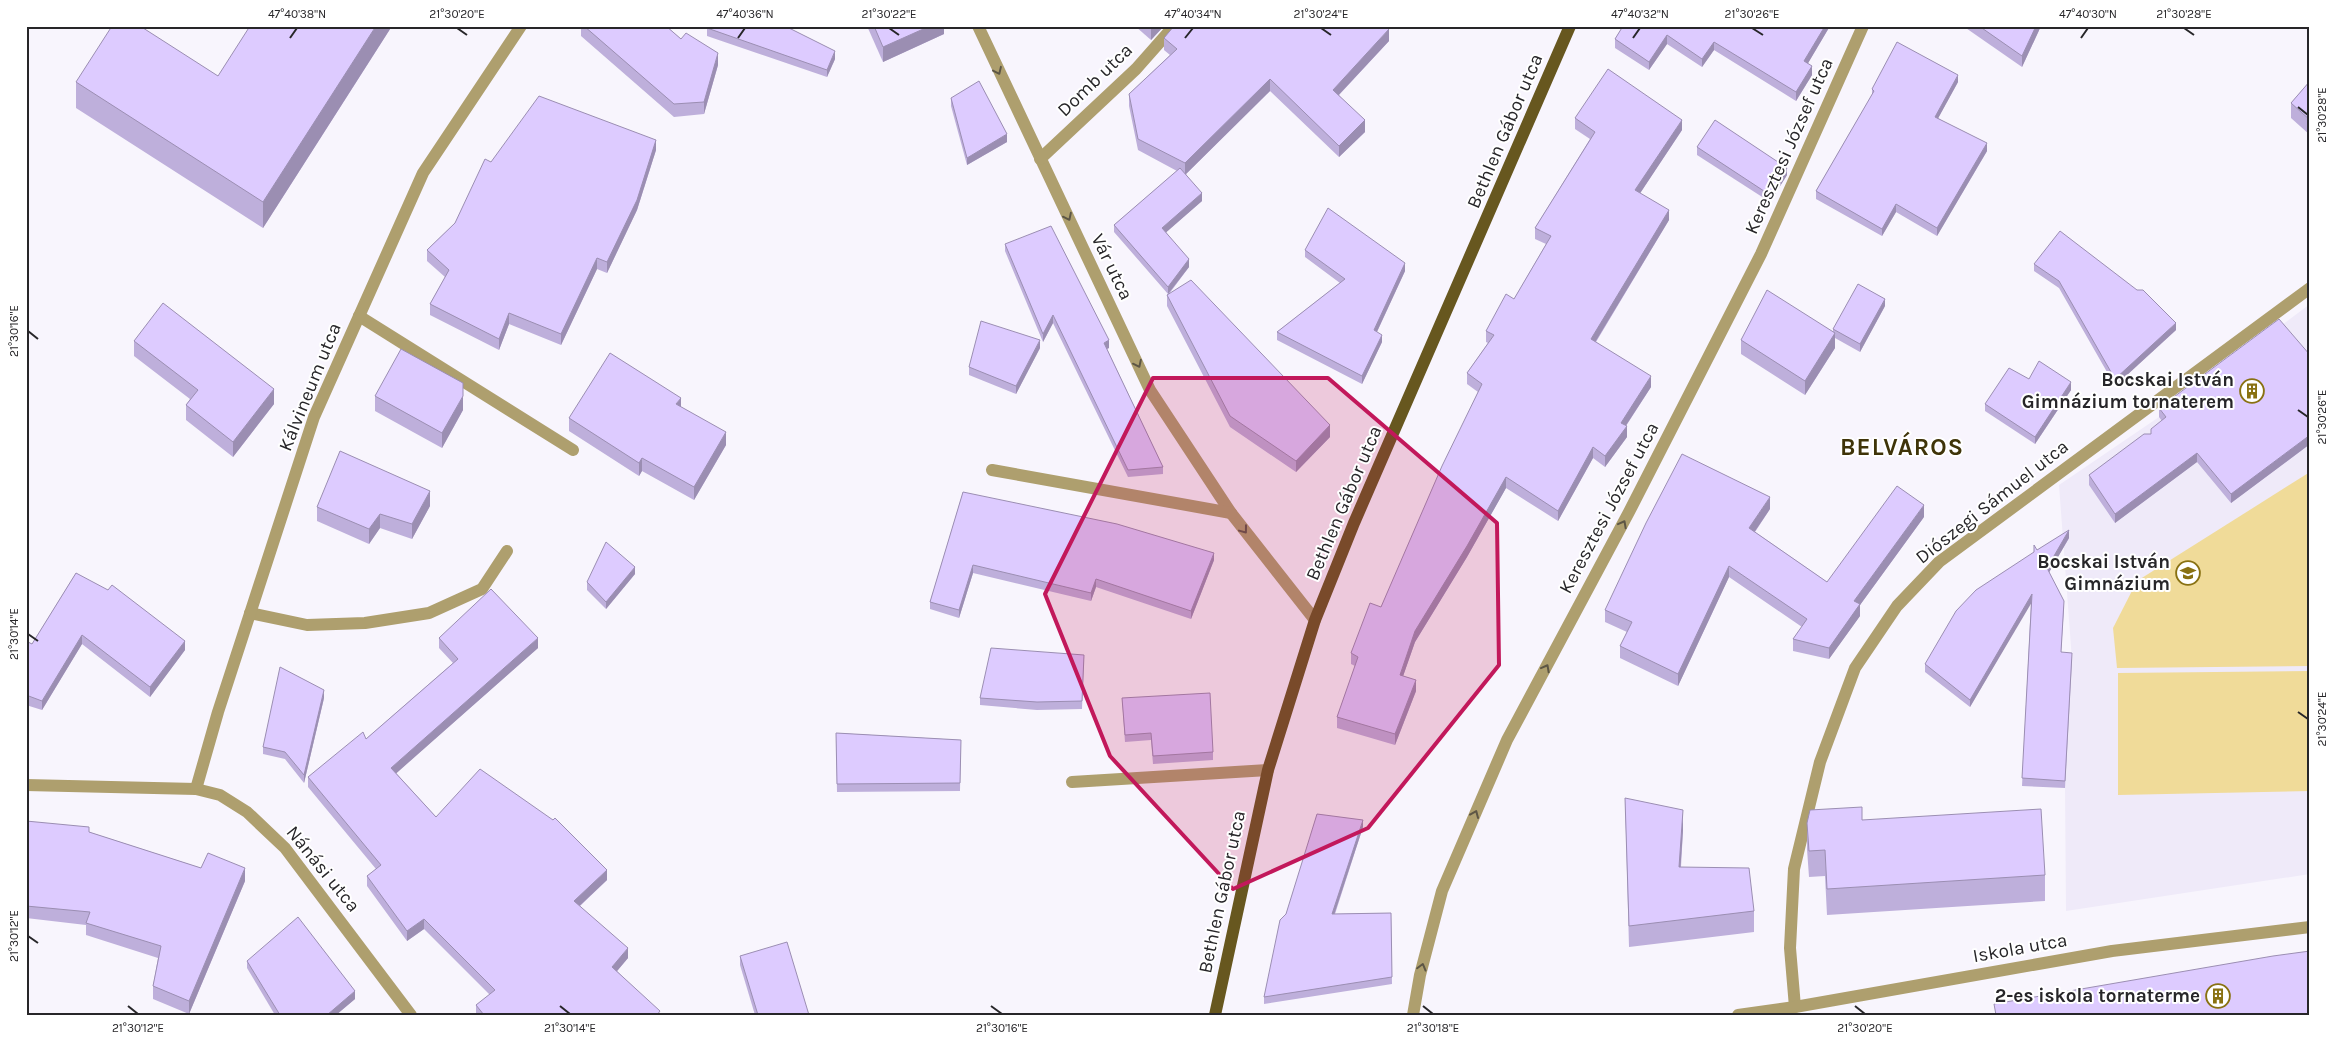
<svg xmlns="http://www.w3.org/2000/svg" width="2336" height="1041" viewBox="0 0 2336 1041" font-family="Karla,sans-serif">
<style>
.built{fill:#efeaf9}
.grass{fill:#f0db99}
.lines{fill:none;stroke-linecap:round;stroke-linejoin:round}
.minor{stroke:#ae9f6e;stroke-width:12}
.major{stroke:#67571f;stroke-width:12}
.wall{fill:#beafdb}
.shaded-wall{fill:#9b8eb2}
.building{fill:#ddcbff;stroke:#9b8eb2}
.oneway{stroke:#5d5645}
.marked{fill:#c2185b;fill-opacity:0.2;stroke:#c2185b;stroke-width:4;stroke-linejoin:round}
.ticks{fill:none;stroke:#272629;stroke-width:2}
.labels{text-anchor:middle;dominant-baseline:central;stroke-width:4;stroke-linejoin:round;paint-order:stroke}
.street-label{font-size:19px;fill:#272629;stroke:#fff}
.poi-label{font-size:19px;font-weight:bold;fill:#272629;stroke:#fff;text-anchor:end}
.district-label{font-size:24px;font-weight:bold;letter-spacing:1px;fill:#3f3409;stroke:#fff}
.neatline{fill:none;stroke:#272629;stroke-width:2}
.ticks-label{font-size:12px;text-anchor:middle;fill:#272629}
</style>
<rect width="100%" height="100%" fill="#f8f5fd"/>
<path class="built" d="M 2310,304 L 2310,874 L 2066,911 L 2065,788 L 2072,660 L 2059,485 L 2159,417 Z"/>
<g class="grass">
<path d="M 2310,472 L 2310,666 L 2117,668 L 2113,628 L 2137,581 Z"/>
<path d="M 2310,671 L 2310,791 L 2118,795 L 2118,673 Z"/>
</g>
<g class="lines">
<g class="minor">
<path d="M 978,26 L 1150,390 L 1231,513 L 1315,620"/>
<path d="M 1040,159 L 1136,69 L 1174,26"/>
<path d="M 359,316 L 573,450"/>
<path d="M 992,470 L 1231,513"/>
<path d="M 250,613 L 307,625 L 365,623 L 429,613 L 482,589 L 507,551"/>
<path d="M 1072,782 L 1268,770"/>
<path d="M 26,785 L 196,789 L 220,795 L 247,812 L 285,848 L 411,1015"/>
<path d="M 196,789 L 218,712 L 314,417 L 423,173 L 521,26"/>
<path d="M 1795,1007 L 1790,948 L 1794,869 L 1820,762 L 1855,668 L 1897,606 L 1939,562 L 2310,288"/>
<path d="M 1413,1015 L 1420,975 L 1442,891 L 1507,740 L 1629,512 L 1761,254 L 1863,26"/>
<path d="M 1738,1015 L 1795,1007 L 2112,951 L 2310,927"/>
</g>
<path class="major" d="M 1215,1015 L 1268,770 L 1315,620 L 1354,523 L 1570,26"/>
</g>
<g class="wall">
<path d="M 392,26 L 263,228 L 76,108 L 76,82 L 218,76 Z"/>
<path d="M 581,26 L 666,26 L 681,39 L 718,65 L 704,114 L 674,117 L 581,36 Z"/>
<path d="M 867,26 L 944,26 L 944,34 L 883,62 Z"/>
<path d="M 1135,26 L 1164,26 L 1151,40 Z"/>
<path d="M 1623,26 L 1830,26 L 1808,63 L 1812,75 L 1796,101 L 1714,50 L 1702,67 L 1667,44 L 1649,70 L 1615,48 L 1615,39 Z"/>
<path d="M 1963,26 L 2041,26 L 2022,67 Z"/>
<path d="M 707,28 L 835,59 L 827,77 L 707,36 Z"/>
<path d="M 1164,38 L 1389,41 L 1339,95 L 1365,132 L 1339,157 L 1270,91 L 1186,174 L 1202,201 L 1166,232 L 1189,267 L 1169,294 L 1330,437 L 1296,472 L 1230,427 L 1167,306 L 1167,295 L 1168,294 L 1114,232 L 1114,225 L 1177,171 L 1138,150 L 1129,106 L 1129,94 L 1170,55 L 1164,50 Z"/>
<path d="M 2310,81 L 2310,135 L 2291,118 L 2291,103 Z"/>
<path d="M 1958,82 L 1938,118 L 1987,151 L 1937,236 L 1896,212 L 1882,236 L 1816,199 L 1816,191 L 1872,95 L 1872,89 Z"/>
<path d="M 951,98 L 1007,142 L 967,165 L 951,106 Z"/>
<path d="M 1575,118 L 1682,130 L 1640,193 L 1669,220 L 1596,342 L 1651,387 L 1626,426 L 1627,437 L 1605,467 L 1593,458 L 1558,521 L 1506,488 L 1467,557 L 1415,642 L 1403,676 L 1416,691 L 1395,745 L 1337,728 L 1337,717 L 1355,666 L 1351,664 L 1351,653 L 1381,607 L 1478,392 L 1467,384 L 1467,373 L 1488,343 L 1486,342 L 1486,331 L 1514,299 L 1546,244 L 1535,239 L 1535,228 L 1590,139 L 1575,129 Z"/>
<path d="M 1697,147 L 1787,175 L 1770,202 L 1697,155 Z"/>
<path d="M 656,150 L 637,210 L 607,273 L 597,269 L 561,345 L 509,324 L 499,350 L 430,315 L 430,304 L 445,277 L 427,261 L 427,250 L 455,223 L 491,162 Z"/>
<path d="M 1005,244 L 1109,348 L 1107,349 L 1163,467 L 1163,474 L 1128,477 L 1053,323 L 1043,342 L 1005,251 Z"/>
<path d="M 1305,250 L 1405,271 L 1377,332 L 1382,342 L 1362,384 L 1277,340 L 1277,332 L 1340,283 L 1305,257 Z"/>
<path d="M 2034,264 L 2176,330 L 2115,386 L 2059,288 L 2034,271 Z"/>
<path d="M 1885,306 L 1860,352 L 1835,338 L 1835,348 L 1805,395 L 1741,354 L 1741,340 L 1833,332 L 1833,329 Z"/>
<path d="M 134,341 L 274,404 L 233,457 L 186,420 L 186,405 L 190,399 L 134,356 Z"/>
<path d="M 1040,348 L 1016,394 L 969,375 L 969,367 Z"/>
<path d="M 2310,355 L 2310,444 L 2231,503 L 2197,462 L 2115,523 L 2089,485 L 2089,475 L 2151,434 L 2162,421 L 2159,417 L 2159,408 Z"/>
<path d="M 2029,379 L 2071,390 L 2035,444 L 1985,411 L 1985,404 Z"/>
<path d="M 375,396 L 463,410 L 442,448 L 375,411 Z"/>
<path d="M 681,407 L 726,445 L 694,500 L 642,471 L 639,476 L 569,431 L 569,418 Z"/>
<path d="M 963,492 L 1214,560 L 1191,619 L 1096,587 L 1091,601 L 973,573 L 959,618 L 930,609 L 930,602 Z"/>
<path d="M 430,506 L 412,539 L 380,528 L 369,544 L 317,521 L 317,507 Z"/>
<path d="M 1770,509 L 1755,532 L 1827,582 L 1924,517 L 1860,605 L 1860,616 L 1829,659 L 1793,651 L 1793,639 L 1802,627 L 1729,577 L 1678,686 L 1620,658 L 1620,646 L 1627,632 L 1605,622 L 1605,610 Z"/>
<path d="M 2069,538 L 2049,572 L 2064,608 L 2061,652 L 2072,660 L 2065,788 L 2022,786 L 2031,602 L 1970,707 L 1925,672 L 1925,664 L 2037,550 Z"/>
<path d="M 76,573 L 185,650 L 150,697 L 82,644 L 42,710 L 26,705 L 26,641 L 32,644 Z"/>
<path d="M 635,574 L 606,609 L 587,590 L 587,582 Z"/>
<path d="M 439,638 L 538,648 L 396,773 L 436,817 L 607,880 L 580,906 L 628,958 L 617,971 L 660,1015 L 476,1015 L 476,1005 L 490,995 L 424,929 L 407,941 L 367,886 L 367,876 L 376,869 L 308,787 L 308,777 L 366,739 L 453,663 L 439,648 Z"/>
<path d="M 1084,655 L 1082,709 L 1037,710 L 980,705 L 980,698 Z"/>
<path d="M 324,698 L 304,783 L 285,759 L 263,754 L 263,747 Z"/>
<path d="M 1122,698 L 1213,752 L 1213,760 L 1153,764 L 1151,740 L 1125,742 Z"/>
<path d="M 836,733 L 961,740 L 960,791 L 837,792 Z"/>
<path d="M 1625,798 L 1683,830 L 1681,867 L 1754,911 L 1754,932 L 1629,947 Z"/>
<path d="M 1862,820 L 2045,875 L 2045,901 L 1827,915 L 1825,876 L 1809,877 L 1807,849 L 1807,823 Z"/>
<path d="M 26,821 L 89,832 L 201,868 L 245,881 L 189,1014 L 153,999 L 153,986 L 158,958 L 86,935 L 86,925 L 26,918 Z"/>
<path d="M 1363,827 L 1335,914 L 1391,913 L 1392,984 L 1264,1004 L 1264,997 L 1286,914 Z"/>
<path d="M 740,956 L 809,1015 L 755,1015 L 740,965 Z"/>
<path d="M 247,961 L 355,999 L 336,1015 L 275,1015 L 247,968 Z"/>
</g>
<g class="shaded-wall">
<path d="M 376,26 L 392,26 L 263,228 L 263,202 Z"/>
<path d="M 930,26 L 944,26 L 944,34 L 883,62 L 883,47 Z"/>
<path d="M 1153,26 L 1164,26 L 1151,40 L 1151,28 Z"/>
<path d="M 1825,26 L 1830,26 L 1804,70 L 1804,61 Z"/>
<path d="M 2036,26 L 2041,26 L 2022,67 L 2022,56 Z"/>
<path d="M 1389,29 L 1389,41 L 1333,101 L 1333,90 Z"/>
<path d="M 1667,35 L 1667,44 L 1649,70 L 1649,62 Z"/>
<path d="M 1714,42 L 1714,50 L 1702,67 L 1702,59 Z"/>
<path d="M 835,51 L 835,59 L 827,77 L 827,70 Z"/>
<path d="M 718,53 L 718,65 L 704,114 L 704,102 Z"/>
<path d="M 1812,66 L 1812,75 L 1796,101 L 1796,92 Z"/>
<path d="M 1958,75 L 1958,82 L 1935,124 L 1935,117 Z"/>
<path d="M 1270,79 L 1270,91 L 1185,175 L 1185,163 Z"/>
<path d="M 1365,120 L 1365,132 L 1339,157 L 1339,146 Z"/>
<path d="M 1682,120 L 1682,130 L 1635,201 L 1635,190 Z"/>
<path d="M 1007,134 L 1007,142 L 967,165 L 967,158 Z"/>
<path d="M 656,140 L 656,150 L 637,210 L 607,273 L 607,262 Z"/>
<path d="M 1987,143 L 1987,151 L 1937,236 L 1937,228 Z"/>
<path d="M 1787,168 L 1787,175 L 1770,202 L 1770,195 Z"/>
<path d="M 1202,193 L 1202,201 L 1162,236 L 1162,228 Z"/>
<path d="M 1896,204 L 1896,212 L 1882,236 L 1882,229 Z"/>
<path d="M 1669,210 L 1669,220 L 1591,349 L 1591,339 Z"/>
<path d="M 597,258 L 597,269 L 561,345 L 561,334 Z"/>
<path d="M 1189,259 L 1189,267 L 1168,294 L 1168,287 Z"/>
<path d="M 1405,263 L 1405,271 L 1374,338 L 1374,330 Z"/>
<path d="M 1885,299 L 1885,306 L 1860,352 L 1860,344 Z"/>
<path d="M 509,313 L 509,324 L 499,350 L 499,339 Z"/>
<path d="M 1053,315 L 1053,323 L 1043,342 L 1043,334 Z"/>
<path d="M 2176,323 L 2176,330 L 2115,386 L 2115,379 Z"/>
<path d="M 1835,333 L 1835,348 L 1805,395 L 1805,381 Z"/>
<path d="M 1382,335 L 1382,342 L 1362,384 L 1362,376 Z"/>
<path d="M 1040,340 L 1040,348 L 1016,394 L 1016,386 Z"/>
<path d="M 1109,340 L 1109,348 L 1104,350 L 1104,343 Z"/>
<path d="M 1651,376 L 1651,387 L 1621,433 L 1621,423 Z"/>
<path d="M 2071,382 L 2071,390 L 2035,444 L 2035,437 Z"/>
<path d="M 274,389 L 274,404 L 233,457 L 233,442 Z"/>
<path d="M 463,396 L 463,410 L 442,448 L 442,433 Z"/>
<path d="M 681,398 L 681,410 L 676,404 Z"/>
<path d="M 1330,425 L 1330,437 L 1296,472 L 1296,461 Z"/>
<path d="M 1627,426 L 1627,437 L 1605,467 L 1605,456 Z"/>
<path d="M 726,432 L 726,445 L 694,500 L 694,487 Z"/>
<path d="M 2310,435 L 2310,444 L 2231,503 L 2231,494 Z"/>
<path d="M 1593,447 L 1593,458 L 1558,521 L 1558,511 Z"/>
<path d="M 2197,453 L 2197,462 L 2115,523 L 2115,514 Z"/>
<path d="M 642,458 L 642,471 L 639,476 L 639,463 Z"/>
<path d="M 1506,477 L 1506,488 L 1467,557 L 1415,642 L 1400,685 L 1400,675 L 1415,631 Z"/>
<path d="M 430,491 L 430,506 L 412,539 L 412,524 Z"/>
<path d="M 1770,497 L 1770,509 L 1749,540 L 1749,528 Z"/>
<path d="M 1924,505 L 1924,517 L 1860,605 L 1860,616 L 1829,659 L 1829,648 L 1854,601 Z"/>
<path d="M 380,514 L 380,528 L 369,544 L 369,529 Z"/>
<path d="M 2069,530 L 2069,538 L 2047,576 L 2047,568 Z"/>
<path d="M 1214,553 L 1214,560 L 1191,619 L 1191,611 Z"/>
<path d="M 973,565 L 973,573 L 959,618 L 959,610 Z"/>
<path d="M 1729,566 L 1729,577 L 1678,686 L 1678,674 Z"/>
<path d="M 635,567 L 635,574 L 606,609 L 606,602 Z"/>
<path d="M 1096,579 L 1096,587 L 1091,601 L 1091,593 Z"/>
<path d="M 2032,594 L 2032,602 L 1970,707 L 1970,700 Z"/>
<path d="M 82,635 L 82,644 L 42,710 L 42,701 Z"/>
<path d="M 538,638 L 538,648 L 391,778 L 391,768 Z"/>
<path d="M 185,641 L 185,650 L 150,697 L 150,687 Z"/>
<path d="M 1416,680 L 1416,691 L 1395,745 L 1395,734 Z"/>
<path d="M 324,690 L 324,698 L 304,783 L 304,775 Z"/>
<path d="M 1683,810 L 1683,830 L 1679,888 L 1679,867 Z"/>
<path d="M 1363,820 L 1363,827 L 1332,921 L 1332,914 Z"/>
<path d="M 245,868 L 245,881 L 189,1014 L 189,1001 Z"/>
<path d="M 607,870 L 607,880 L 574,911 L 574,901 Z"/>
<path d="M 424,919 L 424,929 L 407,941 L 407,931 Z"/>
<path d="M 628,948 L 628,958 L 612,977 L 612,967 Z"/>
<path d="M 355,991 L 355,999 L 336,1015 L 327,1015 Z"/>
</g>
<g class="building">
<path d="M 112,26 L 140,26 L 218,76 L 250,26 L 376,26 L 263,202 L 76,82 Z"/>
<path d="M 584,26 L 666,26 L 681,39 L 686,33 L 718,53 L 704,102 L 674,104 Z"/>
<path d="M 708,26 L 785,26 L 835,51 L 827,70 L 707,28 Z"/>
<path d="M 874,26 L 930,26 L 883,47 Z"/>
<path d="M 1174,26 L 1385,26 L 1389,29 L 1333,90 L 1365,120 L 1339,146 L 1270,79 L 1185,163 L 1138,139 L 1129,94 L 1177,49 L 1164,38 Z"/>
<path d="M 1623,26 L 1825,26 L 1804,61 L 1812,66 L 1796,92 L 1714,42 L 1702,59 L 1667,35 L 1649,62 L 1615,39 Z"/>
<path d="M 1979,26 L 2036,26 L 2022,56 Z"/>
<path d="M 1897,42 L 1958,75 L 1935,117 L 1987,143 L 1937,228 L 1896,204 L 1882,229 L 1816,191 L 1874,91 L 1872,89 Z"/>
<path d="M 1608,69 L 1682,120 L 1635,190 L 1669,210 L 1591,339 L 1651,376 L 1621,423 L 1627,426 L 1605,456 L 1593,447 L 1558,511 L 1506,477 L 1467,546 L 1415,631 L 1400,675 L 1416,680 L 1395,734 L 1337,717 L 1358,657 L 1351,653 L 1370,603 L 1381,607 L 1442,466 L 1482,384 L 1467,373 L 1494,335 L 1486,331 L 1506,294 L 1514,299 L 1551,236 L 1535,228 L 1595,132 L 1575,118 Z"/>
<path d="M 979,81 L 1007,134 L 967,158 L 951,98 Z"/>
<path d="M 2310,81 L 2310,120 L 2291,103 Z"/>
<path d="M 539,96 L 656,140 L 637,200 L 607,262 L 597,258 L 561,334 L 509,313 L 499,339 L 430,304 L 449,270 L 427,250 L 455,223 L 485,159 L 491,162 Z"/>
<path d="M 1715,120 L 1787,168 L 1770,195 L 1697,147 Z"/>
<path d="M 1180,168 L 1202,193 L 1162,228 L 1189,259 L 1168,287 L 1114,225 Z"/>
<path d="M 1328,208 L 1405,263 L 1374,330 L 1382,335 L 1362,376 L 1277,332 L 1345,279 L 1305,250 Z"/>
<path d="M 1051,226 L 1109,340 L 1104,343 L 1163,467 L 1128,470 L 1053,315 L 1043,334 L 1005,244 Z"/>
<path d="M 2060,231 L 2137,290 L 2143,290 L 2176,323 L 2115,379 L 2059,281 L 2034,264 Z"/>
<path d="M 1191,280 L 1330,425 L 1296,461 L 1230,416 L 1167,295 Z"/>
<path d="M 1858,284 L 1885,299 L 1860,344 L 1833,329 Z"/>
<path d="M 1767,290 L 1835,333 L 1805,381 L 1741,340 Z"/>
<path d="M 163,303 L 274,389 L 233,442 L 186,405 L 198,390 L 134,341 Z"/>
<path d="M 2279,319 L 2310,355 L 2310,435 L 2231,494 L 2197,453 L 2115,514 L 2089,475 L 2144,434 L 2151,434 L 2151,429 L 2166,417 L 2159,408 Z"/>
<path d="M 981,321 L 1040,340 L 1016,386 L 969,367 Z"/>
<path d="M 401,349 L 463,383 L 463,396 L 442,433 L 375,396 Z"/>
<path d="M 610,353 L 681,398 L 676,404 L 726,432 L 694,487 L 642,458 L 639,463 L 569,418 Z"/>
<path d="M 2039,361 L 2071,382 L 2035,437 L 1985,404 L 2009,368 L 2029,379 Z"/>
<path d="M 340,451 L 430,491 L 412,524 L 380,514 L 369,529 L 317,507 Z"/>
<path d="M 1682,454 L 1770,497 L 1749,528 L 1827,582 L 1897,486 L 1924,505 L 1854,601 L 1860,604 L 1829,648 L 1793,639 L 1807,619 L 1729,566 L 1678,674 L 1620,646 L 1632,622 L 1605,610 L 1646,523 Z"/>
<path d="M 963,492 L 1117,524 L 1214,553 L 1191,611 L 1096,579 L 1091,593 L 973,565 L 959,610 L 930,602 Z"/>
<path d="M 2069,530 L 2047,568 L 2064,601 L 2061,652 L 2072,653 L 2065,781 L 2022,778 L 2032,594 L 1970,700 L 1925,664 L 1956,611 L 1976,590 L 2034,552 L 2034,545 L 2037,550 Z"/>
<path d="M 606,542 L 635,567 L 606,602 L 587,582 Z"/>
<path d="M 76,573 L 108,590 L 112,585 L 185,641 L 150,687 L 82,635 L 42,701 L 26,695 L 26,641 L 32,644 Z"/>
<path d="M 491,589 L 538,638 L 391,768 L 436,817 L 480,769 L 553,820 L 555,818 L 607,870 L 574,901 L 628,948 L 612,967 L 660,1011 L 657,1015 L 484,1015 L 476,1005 L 495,990 L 424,919 L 407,931 L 367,876 L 381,865 L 308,777 L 363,732 L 366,739 L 458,659 L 439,638 Z"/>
<path d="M 991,648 L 1084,655 L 1082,701 L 1037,702 L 980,698 Z"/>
<path d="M 280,667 L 324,690 L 304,775 L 285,752 L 263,747 Z"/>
<path d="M 1210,693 L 1213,752 L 1153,756 L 1151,733 L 1125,735 L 1122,698 Z"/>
<path d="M 836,733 L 961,740 L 960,783 L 837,784 Z"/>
<path d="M 1625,798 L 1683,810 L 1679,867 L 1749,868 L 1754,911 L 1629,926 Z"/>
<path d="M 1862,807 L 1862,820 L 2041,809 L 2045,875 L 1827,889 L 1825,850 L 1809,851 L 1807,823 L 1810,810 Z"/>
<path d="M 1317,814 L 1363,820 L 1332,914 L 1391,913 L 1392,977 L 1264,997 L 1280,920 L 1286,914 Z"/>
<path d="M 26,821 L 89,827 L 89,832 L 201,868 L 208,853 L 245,868 L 189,1001 L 153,986 L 161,946 L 86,923 L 90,912 L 26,906 Z"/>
<path d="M 298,917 L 355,991 L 327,1015 L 280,1015 L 247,961 Z"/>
<path d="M 787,942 L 809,1015 L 758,1015 L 740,956 Z"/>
<path d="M 2310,951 L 2310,1015 L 1996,1015 L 1994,1004 L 2273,956 Z"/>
</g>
<defs><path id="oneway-chevron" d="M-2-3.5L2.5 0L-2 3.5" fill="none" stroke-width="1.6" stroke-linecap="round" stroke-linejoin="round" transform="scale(1.25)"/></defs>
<g class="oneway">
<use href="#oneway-chevron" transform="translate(998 71) rotate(65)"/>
<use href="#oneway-chevron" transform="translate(1068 217) rotate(64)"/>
<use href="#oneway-chevron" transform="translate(1138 364) rotate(64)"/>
<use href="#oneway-chevron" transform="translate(1623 524) rotate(-62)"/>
<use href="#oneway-chevron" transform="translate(1244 530) rotate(53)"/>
<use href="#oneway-chevron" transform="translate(1546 668) rotate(-62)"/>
<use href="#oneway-chevron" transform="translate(1475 814) rotate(-67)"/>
<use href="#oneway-chevron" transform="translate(1422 967) rotate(-75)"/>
</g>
<path class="marked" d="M 1153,378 L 1328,378 L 1497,523 L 1499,665 L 1368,828 L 1233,889 L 1110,756 L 1045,594 Z"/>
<path class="ticks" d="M 457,28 L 467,35M 889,28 L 899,35M 1321,28 L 1331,35M 1752,28 L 1763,35M 2184,28 L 2194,35M 290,38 L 297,28M 738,38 L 745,28M 1185,38 L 1193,28M 1633,38 L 1640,28M 2081,38 L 2088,28M 2298,107 L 2308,115M 28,331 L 38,339M 2298,410 L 2308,417M 28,634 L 38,641M 2298,712 L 2308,719M 28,936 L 38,943M 128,1006 L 138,1014M 560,1006 L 570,1014M 991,1006 L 1002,1014M 1423,1006 L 1433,1014M 1855,1006 L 1865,1014"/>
<defs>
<g id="building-ring" transform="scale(1.25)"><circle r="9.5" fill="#fff" stroke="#897112" stroke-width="1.5"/><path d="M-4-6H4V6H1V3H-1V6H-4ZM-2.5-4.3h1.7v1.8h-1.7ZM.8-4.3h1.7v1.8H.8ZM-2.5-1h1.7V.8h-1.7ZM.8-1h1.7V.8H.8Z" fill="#897112"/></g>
<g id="school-ring" transform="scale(1.25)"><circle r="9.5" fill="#fff" stroke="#897112" stroke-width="1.5"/><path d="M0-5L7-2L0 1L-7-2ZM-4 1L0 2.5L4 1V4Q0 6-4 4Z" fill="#897112"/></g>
</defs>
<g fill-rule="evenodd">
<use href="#building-ring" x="2252" y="391"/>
<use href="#school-ring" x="2188" y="573"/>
<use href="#building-ring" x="2218" y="996"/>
</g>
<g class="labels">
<g class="street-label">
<text transform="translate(1095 80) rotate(-44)">Domb utca</text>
<text transform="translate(1505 131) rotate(-67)">Bethlen Gábor utca</text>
<text transform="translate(1789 146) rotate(-66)">Keresztesi József utca</text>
<text transform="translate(1112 267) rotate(64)">Vár utca</text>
<text transform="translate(310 387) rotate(-68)">Kálvineum utca</text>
<text transform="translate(1992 502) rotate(-38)">Diószegi Sámuel utca</text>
<text transform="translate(1344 503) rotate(-67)">Bethlen Gábor utca</text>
<text transform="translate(1609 508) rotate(-62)">Keresztesi József utca</text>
<text transform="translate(323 869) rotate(51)">Nánási utca</text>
<text transform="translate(1222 892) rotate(-78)">Bethlen Gábor utca</text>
<text transform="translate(2020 948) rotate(-10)">Iskola utca</text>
</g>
<g class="poi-label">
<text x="2234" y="380">Bocskai István<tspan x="2234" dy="22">Gimnázium tornaterem</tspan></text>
<text x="2170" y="562">Bocskai István<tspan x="2170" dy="22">Gimnázium</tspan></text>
<text x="2200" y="996">2-es iskola tornaterme</text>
</g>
<g class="district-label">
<text x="1902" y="447">BELVÁROS</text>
</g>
</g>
<rect width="2336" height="1041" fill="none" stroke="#ffffff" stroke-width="55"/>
<rect x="28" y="28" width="2280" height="986" class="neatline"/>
<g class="ticks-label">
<text x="297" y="18">47°40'38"N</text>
<text x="457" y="18">21°30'20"E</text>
<text x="745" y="18">47°40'36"N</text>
<text x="889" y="18">21°30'22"E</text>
<text x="1193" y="18">47°40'34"N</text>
<text x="1321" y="18">21°30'24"E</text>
<text x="1640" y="18">47°40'32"N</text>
<text x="1752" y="18">21°30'26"E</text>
<text x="2088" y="18">47°40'30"N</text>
<text x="2184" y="18">21°30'28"E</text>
<text transform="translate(2322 115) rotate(-90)" y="4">21°30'28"E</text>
<text transform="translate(14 331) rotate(-90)" y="4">21°30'16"E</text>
<text transform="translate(2322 417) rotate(-90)" y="4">21°30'26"E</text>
<text transform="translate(14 634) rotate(-90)" y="4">21°30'14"E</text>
<text transform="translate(2322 719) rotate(-90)" y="4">21°30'24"E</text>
<text transform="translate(14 936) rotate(-90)" y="4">21°30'12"E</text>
<text x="138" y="1032">21°30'12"E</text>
<text x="570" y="1032">21°30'14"E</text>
<text x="1002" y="1032">21°30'16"E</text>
<text x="1433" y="1032">21°30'18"E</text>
<text x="1865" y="1032">21°30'20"E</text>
</g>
</svg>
